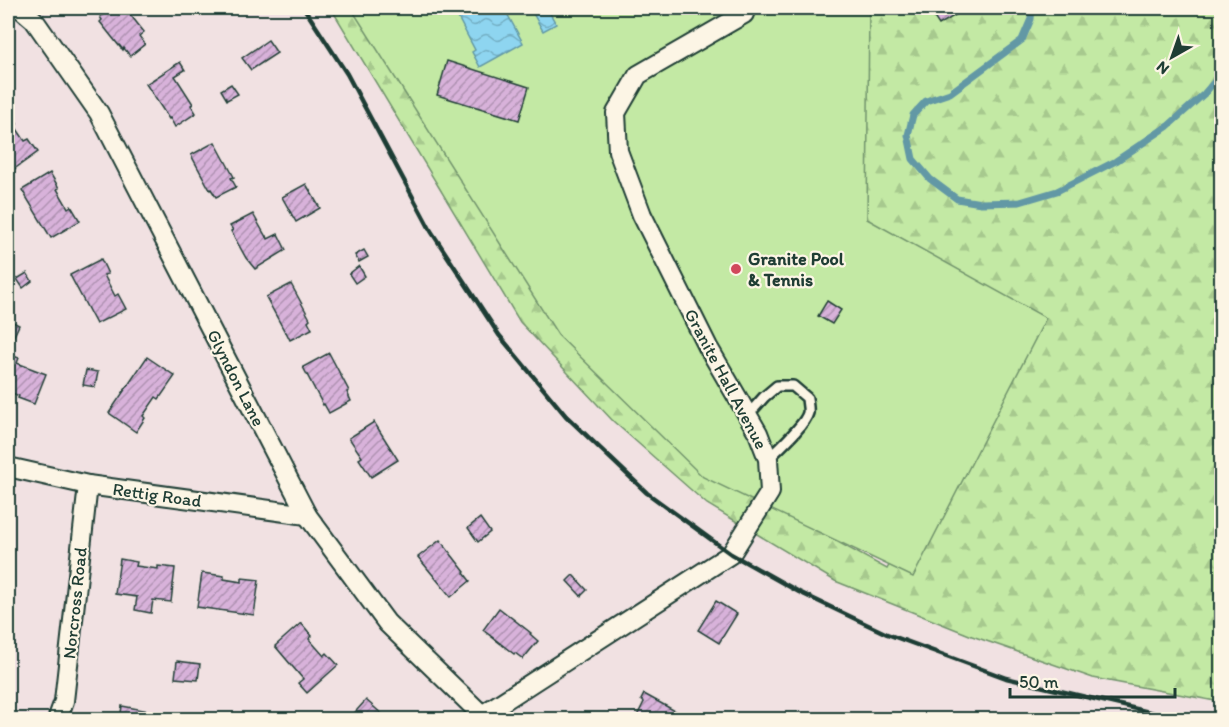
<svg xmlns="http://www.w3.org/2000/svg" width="1229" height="727" viewBox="0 0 1229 727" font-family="Itim,sans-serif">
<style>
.forest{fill:url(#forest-firs);stroke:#71936c;stroke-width:1.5;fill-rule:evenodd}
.park{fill:#c3e9a4;stroke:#71936c;stroke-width:1.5}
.water{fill:url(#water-waves);stroke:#6298a5;stroke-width:1.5}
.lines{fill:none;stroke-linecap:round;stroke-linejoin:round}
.stream{stroke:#6298a5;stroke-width:7}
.building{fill:url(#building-hatch);stroke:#1f3d34;stroke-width:1.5}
.service-casing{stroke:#1f3d34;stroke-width:14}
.minor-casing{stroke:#1f3d34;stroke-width:22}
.service{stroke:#fcf5e5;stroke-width:9}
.minor{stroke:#fcf5e5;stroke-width:18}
.rail{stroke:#1f3d34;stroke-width:4.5}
.poi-dot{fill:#d1495b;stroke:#fcf5e5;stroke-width:2}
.labels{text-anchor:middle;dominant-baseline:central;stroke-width:4.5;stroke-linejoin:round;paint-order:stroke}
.poi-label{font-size:18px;font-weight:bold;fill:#1f3d34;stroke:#fcf5e5;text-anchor:start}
.street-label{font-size:18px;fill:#1f3d34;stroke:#fcf5e5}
</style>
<defs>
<pattern id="forest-firs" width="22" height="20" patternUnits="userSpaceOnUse" patternTransform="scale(1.5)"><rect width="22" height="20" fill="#c3e9a4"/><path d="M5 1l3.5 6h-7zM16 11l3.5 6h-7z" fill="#a7c98e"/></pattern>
<pattern id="water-waves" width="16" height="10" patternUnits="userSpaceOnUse" patternTransform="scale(1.5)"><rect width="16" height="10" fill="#8ed5f0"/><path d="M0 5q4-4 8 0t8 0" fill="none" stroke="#73aec3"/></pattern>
<pattern id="building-hatch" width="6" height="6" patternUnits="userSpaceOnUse" patternTransform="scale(1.5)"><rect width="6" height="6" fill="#d8b2da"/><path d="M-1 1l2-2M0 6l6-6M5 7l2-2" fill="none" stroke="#af92b2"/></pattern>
</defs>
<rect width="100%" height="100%" fill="#f1e1e2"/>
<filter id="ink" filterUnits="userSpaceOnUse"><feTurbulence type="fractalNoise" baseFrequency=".0167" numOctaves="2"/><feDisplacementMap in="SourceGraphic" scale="12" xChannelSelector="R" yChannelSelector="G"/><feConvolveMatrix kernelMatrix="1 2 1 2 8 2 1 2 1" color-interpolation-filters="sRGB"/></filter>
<g filter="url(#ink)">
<path class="forest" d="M 331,8 L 1221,8 L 1221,702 L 1093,678 L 972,636 L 835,581 L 707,504 L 613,421 L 520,322 ZM 1014,340 L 887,569 L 792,517 Z"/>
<path class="park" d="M 351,8 L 869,8 L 867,219 L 1046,318 L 913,577 L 703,477 L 558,335 Z"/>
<g class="water">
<path d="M 453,8 L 504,8 L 523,43 L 480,67 L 472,52 L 475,50 Z"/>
<path d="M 530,8 L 547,8 L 556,24 L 543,31 Z"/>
</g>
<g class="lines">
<path class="stream" d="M 1032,8 L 1031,19 L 1022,40 L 950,93 L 926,101 L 913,115 L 908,135 L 913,159 L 930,179 L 957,199 L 981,203 L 1020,202 L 1057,191 L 1116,161 L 1168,126 L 1204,94 L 1222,73"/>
</g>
<g class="building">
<path d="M 112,8 L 125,8 L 144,32 L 139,36 L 145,44 L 130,56 L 124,48 L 123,50 L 120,46 L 120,47 L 100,22 L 102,20 L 100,17 Z"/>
<path d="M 945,8 L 952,8 L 957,14 L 939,25 L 933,16 Z"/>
<path d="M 268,40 L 277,53 L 251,70 L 242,58 Z"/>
<path d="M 447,61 L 529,87 L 519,120 L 437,95 Z"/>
<path d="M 180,62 L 185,70 L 175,76 L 193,104 L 191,105 L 196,113 L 175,127 L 170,118 L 169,119 L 146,84 Z"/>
<path d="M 231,84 L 238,94 L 227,100 L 221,90 Z"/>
<path d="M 8,111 L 17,124 L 15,126 L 25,141 L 29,139 L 38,152 L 10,172 L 8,169 Z"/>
<path d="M 215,142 L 234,177 L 231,178 L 236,187 L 216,197 L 211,189 L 210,190 L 191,155 Z"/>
<path d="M 50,173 L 59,188 L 57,189 L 68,208 L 71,206 L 80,221 L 51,238 L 22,190 Z"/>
<path d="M 306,184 L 320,208 L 296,222 L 282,197 Z"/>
<path d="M 253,214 L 266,237 L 267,236 L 268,239 L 278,234 L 286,250 L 255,269 L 246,258 L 231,231 L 233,230 L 230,226 Z"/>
<path d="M 364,250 L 368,257 L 359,262 L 355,255 Z"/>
<path d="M 101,259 L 108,274 L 104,275 L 115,296 L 118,294 L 126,309 L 96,324 L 70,275 Z"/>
<path d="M 359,266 L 365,276 L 355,283 L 349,274 Z"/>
<path d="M 27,273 L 32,281 L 23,288 L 17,279 Z"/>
<path d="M 291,284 L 310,319 L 308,321 L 312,329 L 290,340 L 286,332 L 285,332 L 266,297 Z"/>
<path d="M 827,301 L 841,310 L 832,324 L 818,316 Z"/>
<path d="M 11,321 L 19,325 L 13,338 L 8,336 L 8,330 Z"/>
<path d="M 329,353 L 349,391 L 347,392 L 351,401 L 329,413 L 324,404 L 323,405 L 303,367 Z"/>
<path d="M 13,356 L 19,358 L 17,363 L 46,374 L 34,404 L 18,398 L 19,396 L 8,391 L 8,358 L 12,359 Z"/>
<path d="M 147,357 L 175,376 L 159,399 L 156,397 L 143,416 L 145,418 L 136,432 L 109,413 Z"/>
<path d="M 86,370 L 98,372 L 95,387 L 83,385 Z"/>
<path d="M 374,422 L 398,460 L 371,477 L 359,459 L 362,457 L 349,438 Z"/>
<path d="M 480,518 L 490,532 L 478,542 L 468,528 Z"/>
<path d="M 440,540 L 465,572 L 464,573 L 470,581 L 451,597 L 418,557 Z"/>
<path d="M 120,559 L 137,562 L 136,566 L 158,569 L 158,566 L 175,568 L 171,602 L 153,600 L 151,613 L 135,610 L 137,597 L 115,594 Z"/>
<path d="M 202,573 L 224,576 L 224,579 L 242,582 L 242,578 L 259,580 L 254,615 L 197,607 Z"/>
<path d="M 573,575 L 587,590 L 581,596 L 567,581 Z"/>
<path d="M 716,601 L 737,614 L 719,643 L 698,630 Z"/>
<path d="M 499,608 L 531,633 L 530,634 L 538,641 L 523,659 L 515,653 L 514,654 L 483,630 Z"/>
<path d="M 301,623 L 312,636 L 309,639 L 324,656 L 327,653 L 338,665 L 307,693 L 298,683 L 303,679 L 275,646 Z"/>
<path d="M 177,661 L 200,664 L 198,680 L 175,678 Z"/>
<path d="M 644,694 L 686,717 L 684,719 L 685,720 L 635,720 L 644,702 L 641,700 Z"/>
<path d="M 366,700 L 383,715 L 381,717 L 383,720 L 348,720 Z"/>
<path d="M 122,706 L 181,717 L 180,720 L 120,720 Z"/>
</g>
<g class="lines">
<g class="service-casing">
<path id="service" d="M 748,415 L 764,397 L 777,386 L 793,386 L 807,398 C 807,402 809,409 808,413 C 805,425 778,449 768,459"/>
</g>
<g class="minor-casing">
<g id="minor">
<path d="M 20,8 L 34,20 L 99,113 L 307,515 L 387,623 L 482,715 L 490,720"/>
<path d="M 8,467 L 88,485 L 307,515"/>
<path d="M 482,715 L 731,554 L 770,492 L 768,459 L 758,433 L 708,347 L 642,215 L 618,151 L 616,113 L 638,75 L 744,14"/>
<path d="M 57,720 L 64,701 L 88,485"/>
</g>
</g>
<use href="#service" class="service"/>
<use href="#minor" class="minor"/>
<path class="rail" d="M 304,8 L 347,74 L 431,231 L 499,335 L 566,416 L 647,493 L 731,554 L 799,592 L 887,634 L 1006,678 L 1183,720"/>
</g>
</g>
<circle class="poi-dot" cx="736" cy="269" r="6"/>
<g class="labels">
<g class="poi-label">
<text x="748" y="259">Granite Pool<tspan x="748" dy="21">&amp; Tennis</tspan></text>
</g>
<g class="street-label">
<text transform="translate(236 378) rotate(63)">Glyndon Lane</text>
<text transform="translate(726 379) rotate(62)">Granite Hall Avenue</text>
<text transform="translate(157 495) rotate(8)">Rettig Road</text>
<text transform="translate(75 603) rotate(-84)">Norcross Road</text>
</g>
</g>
<rect width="1229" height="727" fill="none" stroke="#fcf5e5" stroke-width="30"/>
<rect x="15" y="15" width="1199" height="697" fill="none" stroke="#1f3d34" stroke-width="2" filter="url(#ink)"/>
<g transform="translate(1172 57) rotate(220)" stroke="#fcf5e5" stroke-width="4.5" paint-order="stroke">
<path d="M0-4.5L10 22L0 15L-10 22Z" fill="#1f3d34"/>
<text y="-9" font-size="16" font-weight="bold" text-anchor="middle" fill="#1f3d34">N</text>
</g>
<path d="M1010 688v9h165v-9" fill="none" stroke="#1f3d34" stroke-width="3"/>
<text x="1019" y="688" font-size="18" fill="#1f3d34" stroke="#fcf5e5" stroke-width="4.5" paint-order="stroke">50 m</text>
</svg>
